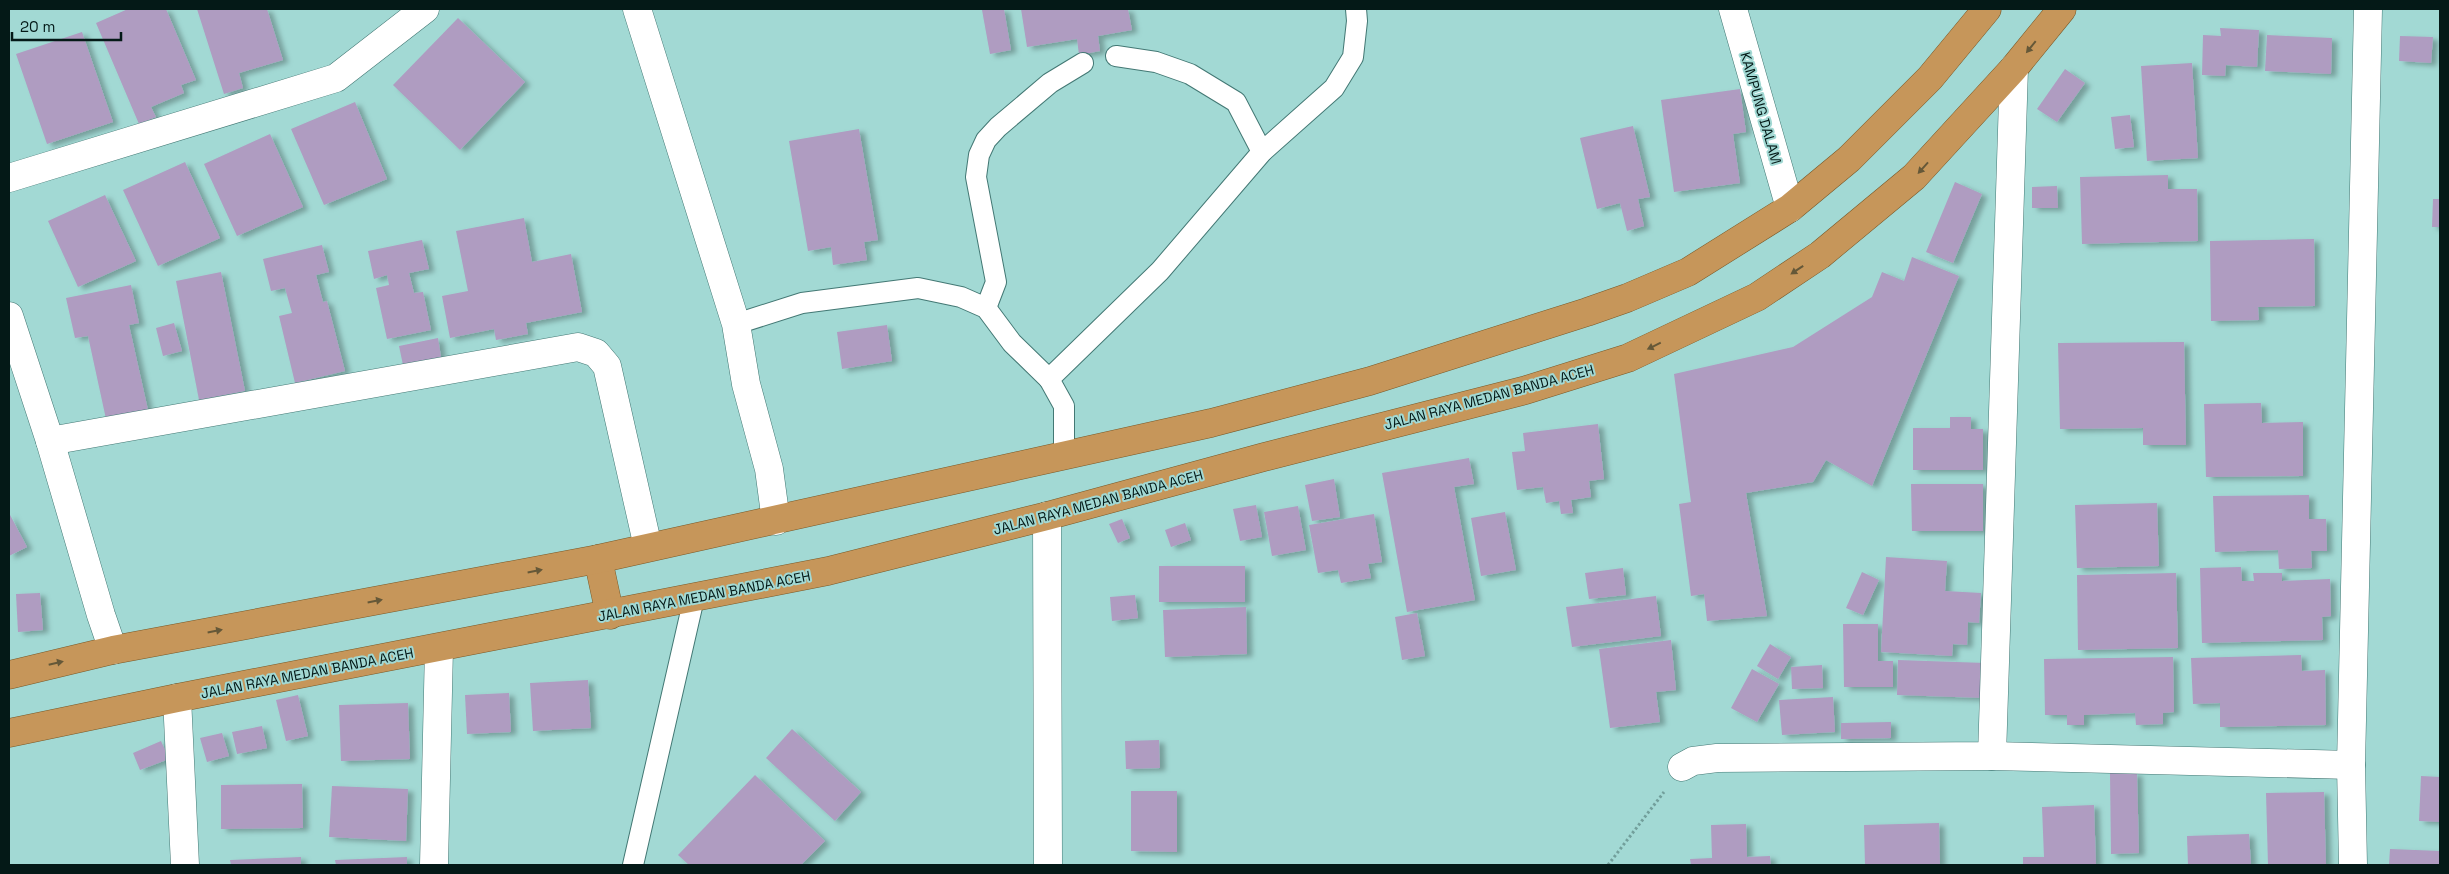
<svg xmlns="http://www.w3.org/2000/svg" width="2449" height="874" viewBox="0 0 2449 874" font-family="'Space Grotesk',sans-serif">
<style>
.building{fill:#af9cc1;filter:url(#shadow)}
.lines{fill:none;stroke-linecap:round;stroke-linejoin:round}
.service-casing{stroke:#437874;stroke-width:22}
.minor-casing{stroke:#437874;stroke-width:29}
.trunk-casing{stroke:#795928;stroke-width:29}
.path{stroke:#729f9b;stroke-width:3;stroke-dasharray:2.5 2.5;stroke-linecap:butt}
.service{stroke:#fff;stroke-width:20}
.minor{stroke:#fff;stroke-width:28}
.trunk{stroke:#c6965a;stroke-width:28}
.oneway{fill:#655838}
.labels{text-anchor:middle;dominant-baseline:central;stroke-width:4;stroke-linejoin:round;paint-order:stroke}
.street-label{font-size:14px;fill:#041917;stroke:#a2d9d4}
</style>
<defs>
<filter id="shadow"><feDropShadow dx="5.5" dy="3" stdDeviation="2.5" flood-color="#0004"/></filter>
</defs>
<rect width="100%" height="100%" fill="#a2d9d4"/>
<g class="building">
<path d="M 128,9 L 166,9 L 196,80 L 181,85 L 184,93 L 151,107 L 156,117 L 139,124 L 96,23 Z"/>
<path d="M 197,9 L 267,9 L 283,60 L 239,73 L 243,88 L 224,94 Z"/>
<path d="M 991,9 L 1004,9 L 1011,50 L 990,54 L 982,10 Z"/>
<path d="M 1021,9 L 1128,9 L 1132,30 L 1098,36 L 1100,51 L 1079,55 L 1077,39 L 1027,47 Z"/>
<path d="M 458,18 L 525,82 L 460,150 L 393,85 Z"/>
<path d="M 2220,28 L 2259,30 L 2257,67 L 2226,65 L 2225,76 L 2202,75 L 2203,35 L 2221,36 Z"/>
<path d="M 82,32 L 113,122 L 47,144 L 16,54 Z"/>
<path d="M 2267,35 L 2332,38 L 2331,74 L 2265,71 Z"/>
<path d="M 2400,36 L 2433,37 L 2431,63 L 2399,61 Z"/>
<path d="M 2192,63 L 2198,158 L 2147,161 L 2141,66 Z"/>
<path d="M 2065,69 L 2085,83 L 2057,122 L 2037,109 Z"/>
<path d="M 1740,89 L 1746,132 L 1733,134 L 1740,183 L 1674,192 L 1661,100 Z"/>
<path d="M 355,102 L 387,179 L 324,205 L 291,129 Z"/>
<path d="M 2130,115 L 2134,147 L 2115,149 L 2111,117 Z"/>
<path d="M 1633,126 L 1650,197 L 1638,199 L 1644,226 L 1627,231 L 1620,203 L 1597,209 L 1580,138 Z"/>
<path d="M 859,129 L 878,240 L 864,242 L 867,260 L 833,265 L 831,247 L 808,251 L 789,141 Z"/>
<path d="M 270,134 L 303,207 L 237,236 L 204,164 Z"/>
<path d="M 185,162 L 220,238 L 158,266 L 123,190 Z"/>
<path d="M 2168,175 L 2168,189 L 2197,189 L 2198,241 L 2082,244 L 2080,177 Z"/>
<path d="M 1955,182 L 1982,194 L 1953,263 L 1926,252 Z"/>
<path d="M 2057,186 L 2058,208 L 2032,208 L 2032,187 Z"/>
<path d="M 105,195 L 136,261 L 78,287 L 48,221 Z"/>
<path d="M 2433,199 L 2440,199 L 2440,227 L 2432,227 Z"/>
<path d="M 524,218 L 532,262 L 571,254 L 582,312 L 526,323 L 528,334 L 496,340 L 494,329 L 450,338 L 442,296 L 468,291 L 456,231 Z"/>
<path d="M 2314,239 L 2315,306 L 2258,307 L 2259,320 L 2211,321 L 2210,241 Z"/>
<path d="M 422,240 L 429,269 L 409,273 L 414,293 L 423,292 L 431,330 L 387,339 L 376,288 L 389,285 L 387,275 L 374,279 L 368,251 Z"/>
<path d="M 322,245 L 329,272 L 316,275 L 323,302 L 327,301 L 345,371 L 295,383 L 279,316 L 292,313 L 285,288 L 271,291 L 263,259 Z"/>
<path d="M 1912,257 L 1959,276 L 1872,486 L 1826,460 L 1813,482 L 1746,493 L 1767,616 L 1707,621 L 1704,594 L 1691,596 L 1679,504 L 1691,502 L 1674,374 L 1793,347 L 1872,297 L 1882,272 L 1904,281 Z"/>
<path d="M 221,272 L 245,391 L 199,400 L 176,281 Z"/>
<path d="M 131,285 L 139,323 L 129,325 L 148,410 L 106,419 L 88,336 L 75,338 L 66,298 Z"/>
<path d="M 174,323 L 182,351 L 163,356 L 156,328 Z"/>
<path d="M 887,325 L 892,361 L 842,369 L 837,332 Z"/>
<path d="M 438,338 L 441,357 L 403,365 L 399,346 Z"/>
<path d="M 2184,342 L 2186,445 L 2143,445 L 2143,428 L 2060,429 L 2058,343 Z"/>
<path d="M 2261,403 L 2262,423 L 2303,422 L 2303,476 L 2206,477 L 2204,404 Z"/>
<path d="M 1950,417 L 1971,417 L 1971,429 L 1983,429 L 1983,470 L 1913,470 L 1913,428 L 1950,428 Z"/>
<path d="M 1598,424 L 1604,479 L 1589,481 L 1591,497 L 1571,500 L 1573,513 L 1561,514 L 1559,501 L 1546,503 L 1543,487 L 1517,490 L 1512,452 L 1525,451 L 1523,433 Z"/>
<path d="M 1469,458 L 1474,484 L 1454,487 L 1475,600 L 1407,612 L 1382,473 Z"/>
<path d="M 1334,479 L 1340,517 L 1312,521 L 1305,485 Z"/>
<path d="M 1911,484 L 1983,484 L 1983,531 L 1912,531 Z"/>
<path d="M 2309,495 L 2309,519 L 2326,519 L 2327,551 L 2311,551 L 2312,568 L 2279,569 L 2278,550 L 2215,552 L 2213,496 Z"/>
<path d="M 2157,503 L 2159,566 L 2077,568 L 2075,505 Z"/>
<path d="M 1256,505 L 1262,537 L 1240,541 L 1233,509 Z"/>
<path d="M 1298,506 L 1306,550 L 1272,556 L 1264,512 Z"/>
<path d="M 1505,512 L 1516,570 L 1481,576 L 1471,518 Z"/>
<path d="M 9,513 L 27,547 L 9,556 Z"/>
<path d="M 1374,514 L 1382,562 L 1368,564 L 1371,578 L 1341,583 L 1338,570 L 1318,573 L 1309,525 Z"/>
<path d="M 1122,519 L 1130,538 L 1118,543 L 1109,524 Z"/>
<path d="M 1185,523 L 1191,540 L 1171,547 L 1165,530 Z"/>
<path d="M 1886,557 L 1947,561 L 1945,591 L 1981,593 L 1979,623 L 1968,622 L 1967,645 L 1953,644 L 1952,656 L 1881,652 Z"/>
<rect x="1159" y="566" width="86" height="36"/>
<path d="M 2241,567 L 2242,581 L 2254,581 L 2253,573 L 2282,573 L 2282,581 L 2330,579 L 2331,616 L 2322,617 L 2323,640 L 2202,643 L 2200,568 Z"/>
<path d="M 1623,568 L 1626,595 L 1589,599 L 1585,573 Z"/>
<path d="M 1862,572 L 1879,580 L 1863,615 L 1846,608 Z"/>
<path d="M 2176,573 L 2178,648 L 2078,650 L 2077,575 Z"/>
<path d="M 40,593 L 43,630 L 18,632 L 16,594 Z"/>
<path d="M 1135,595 L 1138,618 L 1112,621 L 1110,597 Z"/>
<path d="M 1656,596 L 1661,636 L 1572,647 L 1566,607 Z"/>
<path d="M 1246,607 L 1247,654 L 1165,657 L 1163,610 Z"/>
<path d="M 1417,613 L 1425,656 L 1402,660 L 1395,617 Z"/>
<path d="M 1843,624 L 1878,624 L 1878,661 L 1893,661 L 1893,687 L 1844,687 Z"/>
<path d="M 1671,640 L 1676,690 L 1656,692 L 1660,722 L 1610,728 L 1599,649 Z"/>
<path d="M 1770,644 L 1791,657 L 1778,679 L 1757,666 Z"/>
<path d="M 2301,655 L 2302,671 L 2325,670 L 2326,725 L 2220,727 L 2220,703 L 2193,704 L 2191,658 Z"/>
<path d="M 2173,657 L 2174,712 L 2163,713 L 2163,724 L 2136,725 L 2135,713 L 2084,715 L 2084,725 L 2067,725 L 2067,715 L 2045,715 L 2044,659 Z"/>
<path d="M 1898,660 L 1985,663 L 1984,698 L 1897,695 Z"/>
<path d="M 1822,665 L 1823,688 L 1792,689 L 1791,667 Z"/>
<path d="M 1752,669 L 1779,684 L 1757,722 L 1731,708 Z"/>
<path d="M 588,680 L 591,728 L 533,731 L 530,683 Z"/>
<path d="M 509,693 L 511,732 L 467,734 L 465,695 Z"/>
<path d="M 298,695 L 308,736 L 286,741 L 276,700 Z"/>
<path d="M 1833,697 L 1835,732 L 1782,735 L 1779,700 Z"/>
<path d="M 408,703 L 410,759 L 341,761 L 339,705 Z"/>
<path d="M 1891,722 L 1891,738 L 1841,739 L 1841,723 Z"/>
<path d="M 262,726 L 267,748 L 237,754 L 232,732 Z"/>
<path d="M 792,729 L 861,792 L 835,821 L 766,758 Z"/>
<path d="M 222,733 L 229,756 L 207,762 L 200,738 Z"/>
<path d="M 1159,740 L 1160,768 L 1126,769 L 1125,741 Z"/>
<path d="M 161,741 L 169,759 L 140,770 L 133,753 Z"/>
<path d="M 2110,773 L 2137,773 L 2139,853 L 2111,854 Z"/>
<path d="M 755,775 L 825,841 L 801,865 L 689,865 L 678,855 Z"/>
<path d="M 2421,776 L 2440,777 L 2440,822 L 2419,821 Z"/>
<path d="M 302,784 L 303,828 L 221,829 L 221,785 Z"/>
<path d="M 332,786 L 408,789 L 406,841 L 329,837 Z"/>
<path d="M 1131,791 L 1177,791 L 1177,852 L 1131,851 Z"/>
<path d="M 2324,792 L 2326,865 L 2268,865 L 2266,793 Z"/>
<path d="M 2094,805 L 2096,865 L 2023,865 L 2023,857 L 2044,857 L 2042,807 Z"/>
<path d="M 1939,823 L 1940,865 L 1865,865 L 1864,825 Z"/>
<path d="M 1746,824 L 1747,857 L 1770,856 L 1771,865 L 1691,865 L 1690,859 L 1712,858 L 1711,825 Z"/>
<path d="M 2249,834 L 2251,865 L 2188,865 L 2187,836 Z"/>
<path d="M 2390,849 L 2440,851 L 2440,865 L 2389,865 Z"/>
<path d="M 301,857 L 301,865 L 231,865 L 230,860 Z"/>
<path d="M 407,857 L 407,865 L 336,865 L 335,860 Z"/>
</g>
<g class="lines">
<g class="service-casing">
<g id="service">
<path d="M 1116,56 L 1156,62 L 1190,74 L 1236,102 L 1262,152"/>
<path d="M 986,308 L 996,282 L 976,177 L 979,155 L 986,140 L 998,127 L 1050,83 L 1083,63"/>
<path d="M 736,324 L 802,303 L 918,288 L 961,297 L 986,308 L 1012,343 L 1049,379"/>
<path d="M 1064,456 L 1064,406 L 1049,379 L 1160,271 L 1262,152 L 1334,88 L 1353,57 L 1357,21 L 1356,9"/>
<path d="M 633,865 L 694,598"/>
</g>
</g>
<g class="minor-casing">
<g id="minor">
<path d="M 637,9 L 736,324 L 746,384 L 769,469 L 776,521"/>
<path d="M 1733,9 L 1790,208"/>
<path d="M 9,178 L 336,78 L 425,9"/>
<path d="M 9,316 L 50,441 L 101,615 L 113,650"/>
<path d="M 50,441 L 578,347 L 596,353 L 607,366 L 648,547"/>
<path d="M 1047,516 L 1048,865"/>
<path d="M 177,698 L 185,865"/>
<path d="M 1992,756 L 2351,765"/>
<path d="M 1682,767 L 1693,761 L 1717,758 L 1992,756 L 2014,68"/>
<path d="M 434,865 L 439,648"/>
<path d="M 2353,865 L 2351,765 L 2368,9"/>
</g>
</g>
<g class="trunk-casing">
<g id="trunk">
<path d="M 598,559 L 610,615"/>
<path d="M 9,675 L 113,650 L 598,559 L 1211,423 L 1370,381 L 1587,312 L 1627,298 L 1688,272 L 1790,208 L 1849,159 L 1930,78 L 1987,9"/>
<path d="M 9,733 L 177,698 L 828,571 L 1047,516 L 1264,457 L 1526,390 L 1628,358 L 1757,297 L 1820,255 L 1914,177 L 2014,68 L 2062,9"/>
</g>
</g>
<path class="path" d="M 1608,865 L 1664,792"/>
<use href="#service" class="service"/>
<use href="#minor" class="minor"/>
<use href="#trunk" class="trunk"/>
</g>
<defs><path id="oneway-solid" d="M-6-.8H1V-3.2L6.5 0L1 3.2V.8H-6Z" transform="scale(1.25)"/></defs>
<g class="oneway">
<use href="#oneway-solid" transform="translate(2031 47) rotate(129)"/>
<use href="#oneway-solid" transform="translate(1923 168) rotate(132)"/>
<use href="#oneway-solid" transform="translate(1797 270) rotate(146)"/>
<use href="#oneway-solid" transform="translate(1654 346) rotate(154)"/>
<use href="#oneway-solid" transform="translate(535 571) rotate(-11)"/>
<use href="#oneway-solid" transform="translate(375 601) rotate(-11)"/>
<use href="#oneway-solid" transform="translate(215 631) rotate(-11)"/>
<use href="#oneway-solid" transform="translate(56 663) rotate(-13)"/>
</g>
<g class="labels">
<g class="street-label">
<text transform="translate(1761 108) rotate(74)">KAMPUNG DALAM</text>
<text transform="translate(1489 397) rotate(-15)">JALAN RAYA MEDAN BANDA ACEH</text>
<text transform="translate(1098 502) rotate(-15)">JALAN RAYA MEDAN BANDA ACEH</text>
<text transform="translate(704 596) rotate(-11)">JALAN RAYA MEDAN BANDA ACEH</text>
<text transform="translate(307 673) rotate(-11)">JALAN RAYA MEDAN BANDA ACEH</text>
</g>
</g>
<rect width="2449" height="874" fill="none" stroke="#041917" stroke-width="20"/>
<path d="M12 32v8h109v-8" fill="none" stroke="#041917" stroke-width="2.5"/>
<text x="20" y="32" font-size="15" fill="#041917" stroke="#a2d9d4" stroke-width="4" paint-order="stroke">20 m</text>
</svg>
